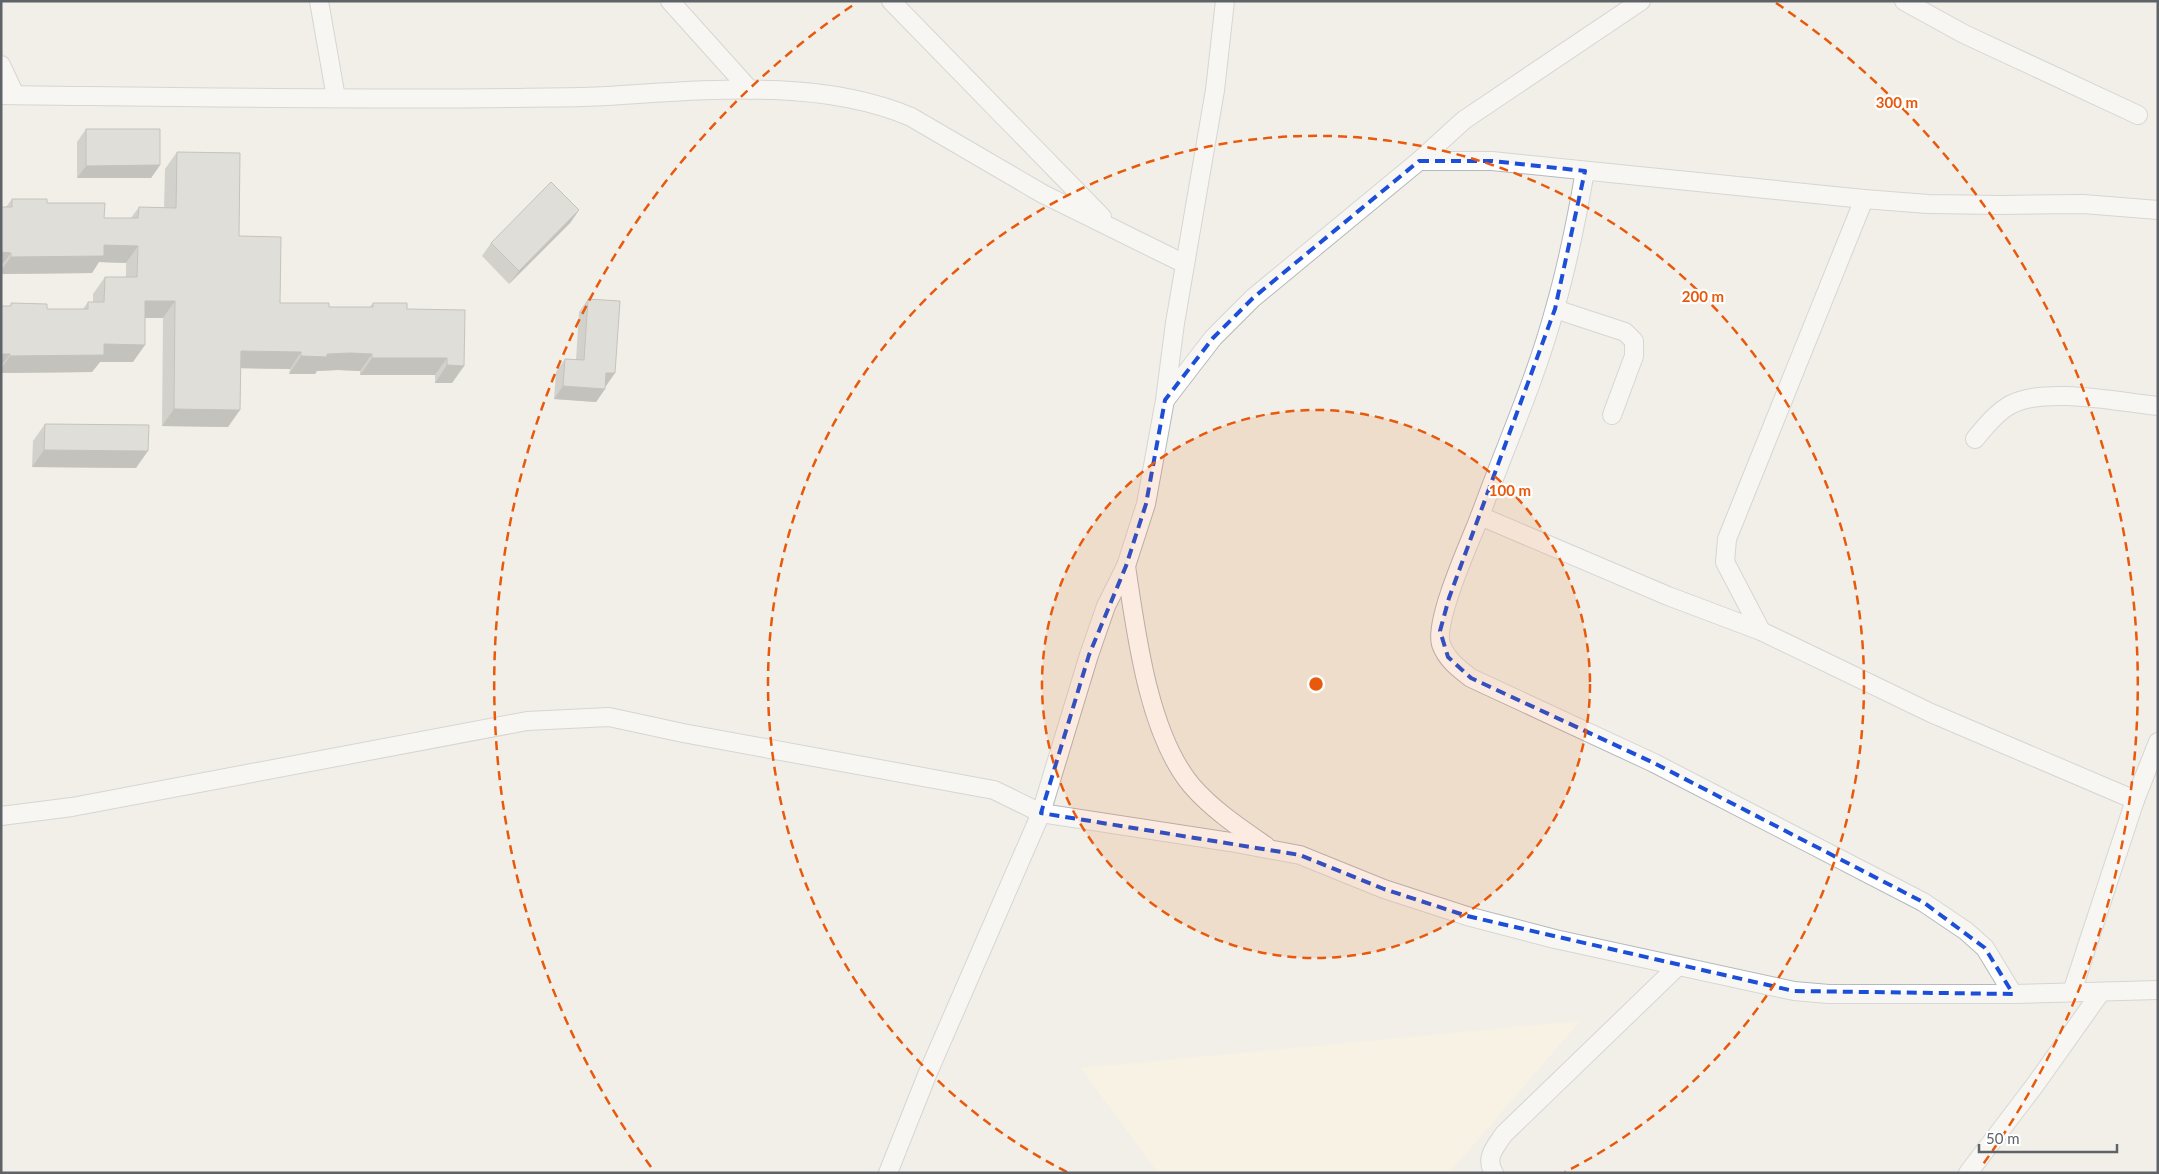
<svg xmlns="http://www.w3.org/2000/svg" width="2159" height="1174" viewBox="0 0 2159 1174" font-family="Lato,sans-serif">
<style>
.commercial{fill:#fef7e0}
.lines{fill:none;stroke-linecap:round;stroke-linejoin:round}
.street-casing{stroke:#b5b8bc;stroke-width:20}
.street{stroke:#fff;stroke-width:18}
.wall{fill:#afaea9}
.shaded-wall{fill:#8f8d8a}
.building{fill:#cccac5;stroke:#8f8d8a}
.marked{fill:none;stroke:#1d4ed8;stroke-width:4;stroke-dasharray:10 6;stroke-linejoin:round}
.ring{fill:none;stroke:#e8590c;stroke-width:2.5;stroke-dasharray:9 6}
.centre{fill:#e8590c;stroke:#fff;stroke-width:2.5}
.ring-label{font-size:15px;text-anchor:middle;font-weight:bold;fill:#e8590c;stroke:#fff;stroke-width:4.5;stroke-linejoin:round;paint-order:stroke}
</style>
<rect width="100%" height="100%" fill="#f1efe8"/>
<path class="commercial" d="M 1580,1021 L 1449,1173 L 1158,1173 L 1081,1068 Z"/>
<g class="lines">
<g class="street-casing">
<g id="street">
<path d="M 319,1 L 336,98"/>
<path d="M 670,1 L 750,90"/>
<path d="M 891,1 L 1102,217"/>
<path d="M 1904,1 L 1964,34 L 2138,115"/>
<path d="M 1,65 L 15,95"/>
<path d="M 1,95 C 171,97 341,100 511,98 C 543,97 575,98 607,96 C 705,90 819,78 911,117 L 1043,194 L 1185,264"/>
<path d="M 1419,161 L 1464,120 L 1641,1"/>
<path d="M 1585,171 C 1577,217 1568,263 1555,308 C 1536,379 1505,447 1480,516 L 1668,596 L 1761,631 L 1931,713 L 2135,800"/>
<path d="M 1555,309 L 1625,332 L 1634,341 L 1634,356 L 1612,415"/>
<path d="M 1166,399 L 1213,338 L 1253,298 L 1419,161 L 1492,161 L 1864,199 L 1928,204 L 2001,205 L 2083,204 L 2158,210"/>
<path d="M 1975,439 C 1985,427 1996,413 2010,405 C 2045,386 2119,402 2158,406"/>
<path d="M 1480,516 C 1470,542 1434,620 1441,644 C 1446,659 1459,669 1471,678 L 1654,763 L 1923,902 L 1966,931 L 1985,948 L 2013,994"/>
<path d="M 1126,566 C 1136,632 1148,734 1192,786 C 1213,810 1240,828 1266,846"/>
<path d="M 1761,631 L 1725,562 L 1727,539 L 1864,199"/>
<path d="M 1,816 L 72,807 L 527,721 L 609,717 L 683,733 L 994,790 L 1041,813 L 1230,842 L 1300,855 L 1384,889 L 1467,916 L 1555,939 L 1794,991 L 1829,994 L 2013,994 L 2158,990"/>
<path d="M 2072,992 L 2135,800 L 2158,742"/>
<path d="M 888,1173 L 927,1075 L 1041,813 L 1089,655 L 1106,606 L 1126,566 L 1146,504 L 1165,400 L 1175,323 L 1215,90 L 1225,1"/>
<path d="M 1494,1173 C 1484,1158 1496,1146 1504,1134 L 1678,966"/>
<path d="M 1968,1173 L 2035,1085 L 2101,992"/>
</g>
</g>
<use href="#street" class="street"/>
</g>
<g class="wall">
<path d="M 86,129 L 160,165 L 151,178 L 77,178 L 77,142 Z"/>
<path d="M 177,152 L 239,236 L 280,303 L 329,307 L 370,307 L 373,303 L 407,309 L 464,366 L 452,383 L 435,383 L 435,375 L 360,375 L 360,371 L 338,370 L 317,371 L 315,374 L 289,374 L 290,369 L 240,368 L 228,427 L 162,426 L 163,318 L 145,318 L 133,362 L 100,362 L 92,372 L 1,373 L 1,306 L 10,306 L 11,303 L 47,309 L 83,309 L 88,302 L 93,302 L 93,294 L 105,277 L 126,277 L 126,263 L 99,262 L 92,273 L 1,274 L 1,207 L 6,207 L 12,199 L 47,203 L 104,218 L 131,218 L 139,207 L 164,208 L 165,169 Z"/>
<path d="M 579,210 L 570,223 L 509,284 L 482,256 L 491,243 Z"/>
<path d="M 588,299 L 606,386 L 605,386 L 605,389 L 596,402 L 554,399 L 556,372 L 565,359 L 576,360 L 579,312 Z"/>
<path d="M 45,424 L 136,468 L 32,467 L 33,441 Z"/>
</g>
<g class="shaded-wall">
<path d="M 160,165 L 151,178 L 77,178 L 86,166 Z"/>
<path d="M 579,210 L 570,223 L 509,284 L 519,271 Z"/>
<path d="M 104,245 L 138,246 L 126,263 L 99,262 L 92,273 L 1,274 L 1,270 L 11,257 Z"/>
<path d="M 1,252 L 11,253 L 1,266 Z"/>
<path d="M 145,301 L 175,301 L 163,318 L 133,318 Z"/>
<path d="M 104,344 L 145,345 L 133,362 L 100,362 L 92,372 L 1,373 L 1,368 L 10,356 Z"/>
<path d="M 241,351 L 301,352 L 290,369 L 229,368 Z"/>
<path d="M 350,353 L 372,354 L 360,371 L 338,370 L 317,371 L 315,374 L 289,374 L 301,356 Z"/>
<path d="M 1,354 L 10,354 L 1,366 Z"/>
<path d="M 372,358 L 447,358 L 435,375 L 360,375 Z"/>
<path d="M 447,365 L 464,366 L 452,383 L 435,383 Z"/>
<path d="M 606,373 L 615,373 L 606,386 L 597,386 Z"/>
<path d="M 563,386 L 605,389 L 596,402 L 554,399 Z"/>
<path d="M 174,409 L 240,410 L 228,427 L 162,426 Z"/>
<path d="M 44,450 L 148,451 L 136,468 L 32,467 Z"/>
</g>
<g class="building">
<path d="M 86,129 L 160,129 L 160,165 L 86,166 Z"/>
<path d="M 177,152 L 240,153 L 239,236 L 281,237 L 280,303 L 329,303 L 329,307 L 373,307 L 373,303 L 407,303 L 407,309 L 465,310 L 464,366 L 447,365 L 447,358 L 372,358 L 372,354 L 350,353 L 327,354 L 327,357 L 301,356 L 301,352 L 241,351 L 240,410 L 174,409 L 175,301 L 145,301 L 145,345 L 104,344 L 104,355 L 10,356 L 10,354 L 1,354 L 1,306 L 11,306 L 11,303 L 47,304 L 47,309 L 88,309 L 88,302 L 104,302 L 105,277 L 137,277 L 138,246 L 104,245 L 104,256 L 11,257 L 11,253 L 1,252 L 1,207 L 12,207 L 12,199 L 47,199 L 47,203 L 105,203 L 104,218 L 138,218 L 139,207 L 176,208 Z"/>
<path d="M 551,182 L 579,210 L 519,271 L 491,243 Z"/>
<path d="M 588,299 L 620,301 L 615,373 L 606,373 L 605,389 L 563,386 L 565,359 L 584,360 Z"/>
<path d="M 45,424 L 149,425 L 148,451 L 44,450 Z"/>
</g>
<path d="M0 0H2159V1174H0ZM 1419,161 L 1492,161 L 1585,171 L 1555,309 L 1449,598 L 1440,631 L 1448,657 L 1471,678 L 1654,763 L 1923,902 L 1985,948 L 2013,994 L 1794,991 L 1467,916 L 1384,889 L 1300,855 L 1041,813 L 1089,655 L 1126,566 L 1146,504 L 1165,400 L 1213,338 L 1253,298 Z" fill="#f1efe8" fill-opacity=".55" fill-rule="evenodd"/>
<path class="marked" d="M 1419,161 L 1492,161 L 1585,171 L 1555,309 L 1449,598 L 1440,631 L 1448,657 L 1471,678 L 1654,763 L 1923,902 L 1985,948 L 2013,994 L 1794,991 L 1467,916 L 1384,889 L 1300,855 L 1041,813 L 1089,655 L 1126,566 L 1146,504 L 1165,400 L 1213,338 L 1253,298 Z"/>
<circle cx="1316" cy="684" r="274" fill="#e8590c" fill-opacity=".12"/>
<g class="ring">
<circle cx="1316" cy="684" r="274"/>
<path d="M1067 1172A548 548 0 1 1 1565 1172"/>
<path d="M651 1167A822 822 0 0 1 856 3M1776 3A822 822 0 0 1 1981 1167"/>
</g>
<circle cx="1316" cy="684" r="8" class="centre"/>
<g class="ring-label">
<text x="1897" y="108">300 m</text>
<text x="1703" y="302">200 m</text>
<text x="1510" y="496">100 m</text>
</g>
<rect width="2159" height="1174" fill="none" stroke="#5f6368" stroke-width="5"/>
<path d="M1979 1144v8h138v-8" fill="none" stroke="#5f6368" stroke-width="2.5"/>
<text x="1986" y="1144" font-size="15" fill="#5f6368" stroke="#ffffff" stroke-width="4" paint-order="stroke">50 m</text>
</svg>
